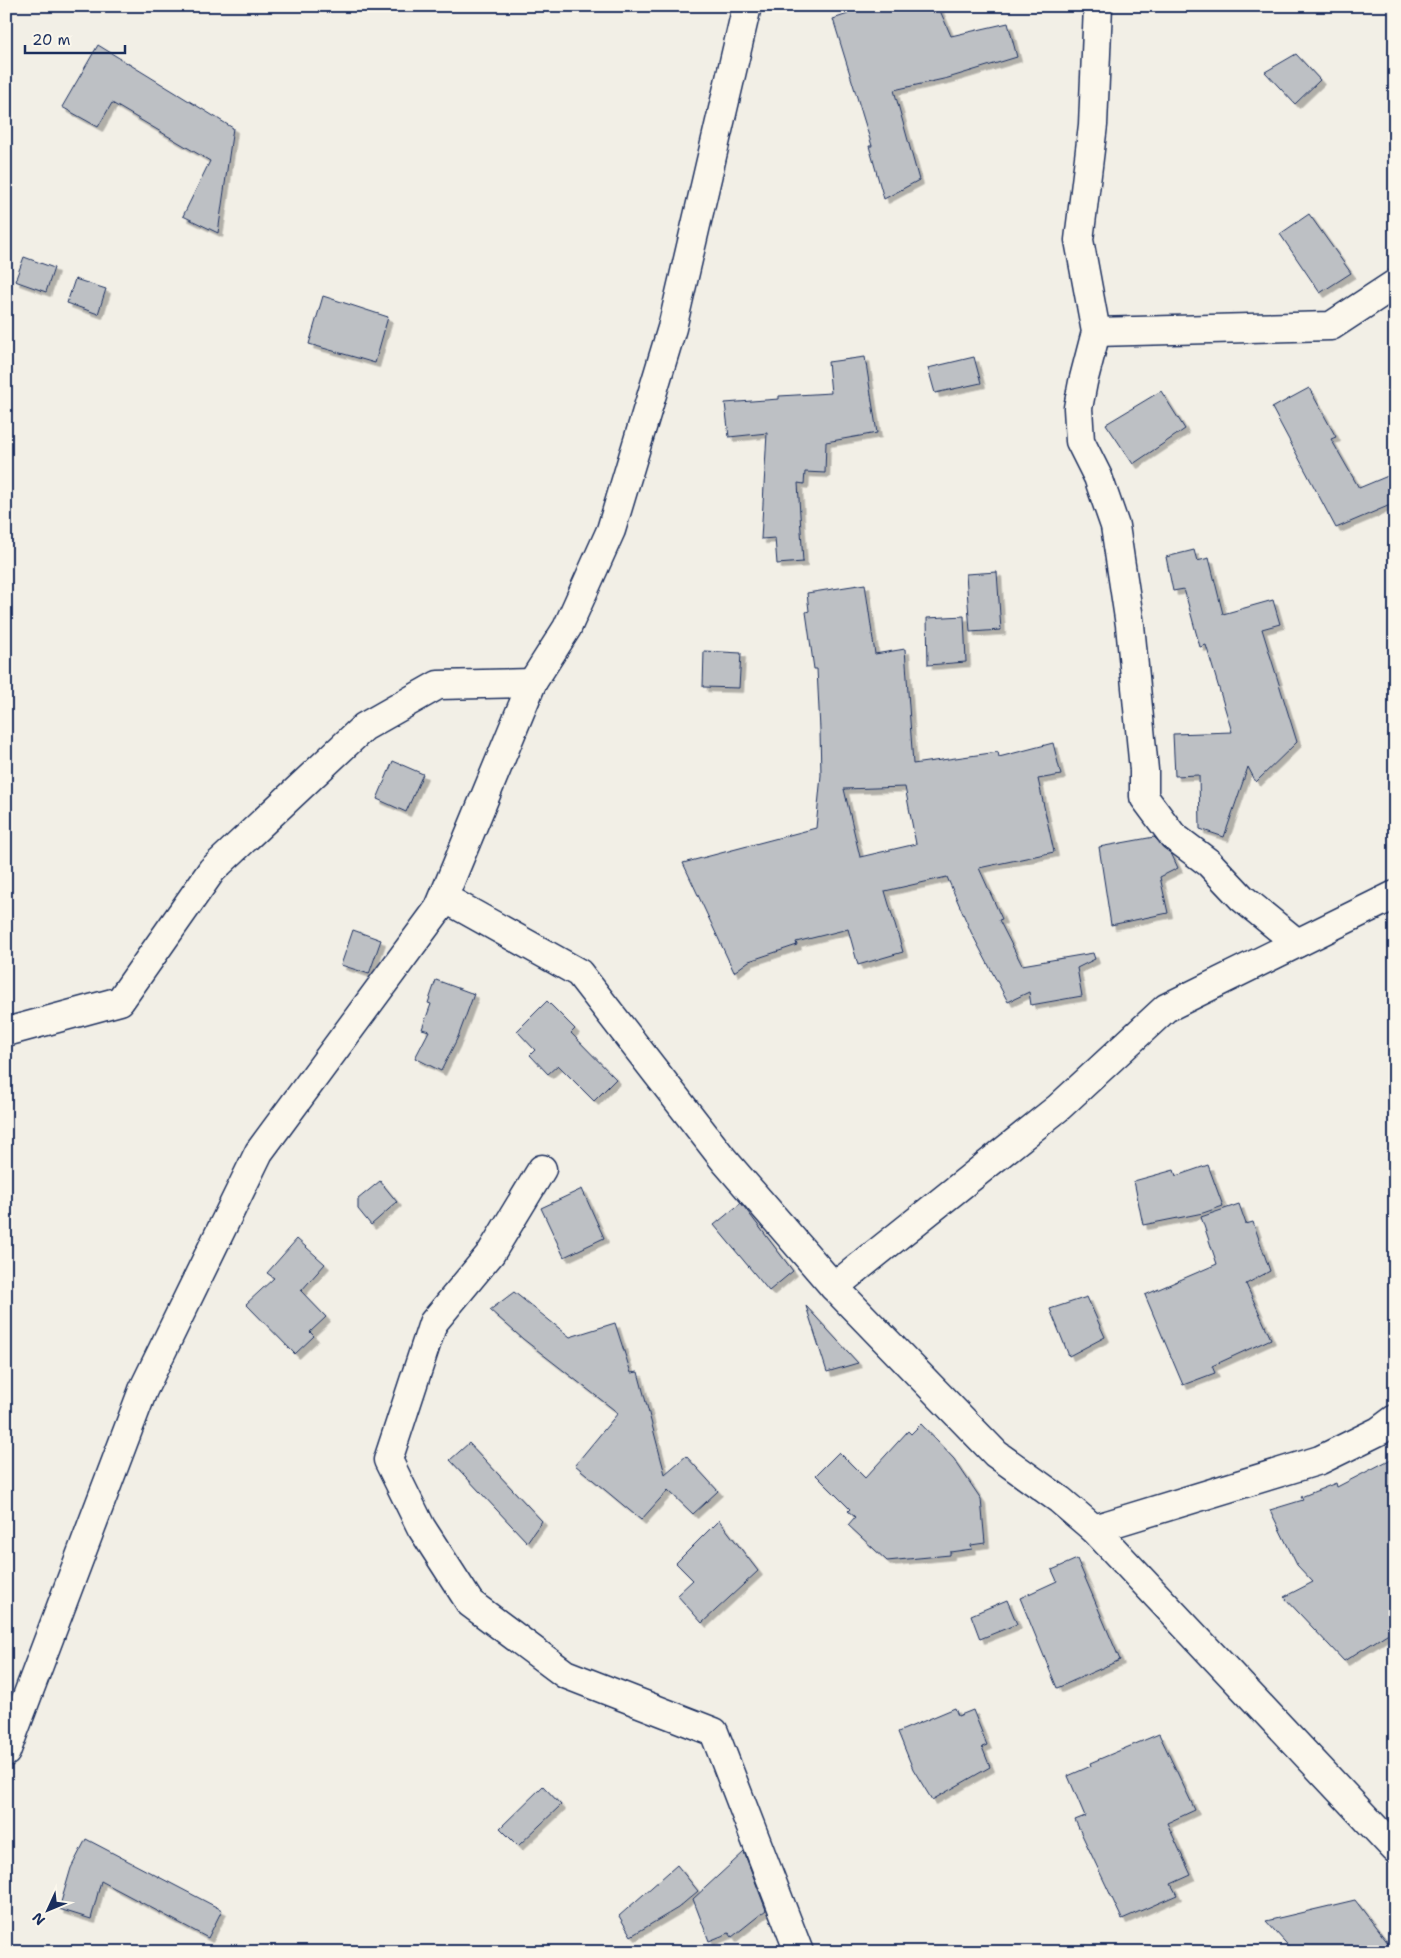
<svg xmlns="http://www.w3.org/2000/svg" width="1401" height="1958" viewBox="0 0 1401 1958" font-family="'Shantell Sans',sans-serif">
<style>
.building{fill:#bdc0c4;stroke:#1b2f5e;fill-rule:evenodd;filter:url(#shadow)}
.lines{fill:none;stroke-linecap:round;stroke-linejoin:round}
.minor-casing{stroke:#1b2f5e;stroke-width:31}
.minor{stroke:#fbf7ec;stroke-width:28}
</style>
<defs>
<filter id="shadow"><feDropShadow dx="4.5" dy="4.5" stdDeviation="0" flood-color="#0004"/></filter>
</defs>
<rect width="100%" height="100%" fill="#f2efe6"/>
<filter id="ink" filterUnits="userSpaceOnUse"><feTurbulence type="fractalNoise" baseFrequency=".02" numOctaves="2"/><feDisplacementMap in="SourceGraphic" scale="10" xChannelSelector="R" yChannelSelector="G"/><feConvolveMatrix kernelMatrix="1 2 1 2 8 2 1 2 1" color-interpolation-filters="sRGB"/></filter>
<g filter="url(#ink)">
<g class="building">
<path d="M 846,6 L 938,6 L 951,36 L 1008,23 L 1017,57 L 948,78 L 894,90 L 919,180 L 884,199 L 869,146 L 872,146 L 833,19 L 848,14 Z"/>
<path d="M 98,45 L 233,128 L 218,233 L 183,216 L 210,161 L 112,103 L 98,127 L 62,107 Z"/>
<path d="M 1296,54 L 1320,80 L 1295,104 L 1265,72 Z"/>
<path d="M 1309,214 L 1351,273 L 1320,293 L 1280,234 Z"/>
<path d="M 24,257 L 54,268 L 46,292 L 15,281 Z"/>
<path d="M 75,279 L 106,289 L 98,314 L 67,303 Z"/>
<path d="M 323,296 L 388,317 L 375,363 L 309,344 Z"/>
<path d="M 865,357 L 877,433 L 826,442 L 825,473 L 805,472 L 804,484 L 798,483 L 803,562 L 777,564 L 775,538 L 761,539 L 767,433 L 729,437 L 725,403 L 779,399 L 779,396 L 831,393 L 828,362 Z"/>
<path d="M 974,357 L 981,383 L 935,393 L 928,368 Z"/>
<path d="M 1309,388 L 1336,437 L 1331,439 L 1359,488 L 1395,473 L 1395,503 L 1336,528 L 1272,408 Z"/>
<path d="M 1161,391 L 1185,429 L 1133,464 L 1106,424 Z"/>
<path d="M 1194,550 L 1197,561 L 1209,558 L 1223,614 L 1273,600 L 1280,624 L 1262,629 L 1297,742 L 1256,782 L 1248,767 L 1224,837 L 1200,829 L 1199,775 L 1175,776 L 1173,734 L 1232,732 L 1206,645 L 1200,647 L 1184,589 L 1173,591 L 1166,557 Z"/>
<path d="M 997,572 L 1001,630 L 970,632 L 966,574 Z"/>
<path d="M 865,584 L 875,654 L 905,649 L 913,764 L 998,752 L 999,757 L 1053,743 L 1061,775 L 1038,779 L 1054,852 L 979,868 L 1002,919 L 999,920 L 1022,965 L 1093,953 L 1095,959 L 1077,968 L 1082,996 L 1031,1005 L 1029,992 L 1008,1002 L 971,932 L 947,877 L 885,891 L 903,952 L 858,965 L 848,929 L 796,942 L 797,945 L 749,961 L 734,972 L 683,863 L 816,828 L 821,775 L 820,730 L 817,669 L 814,669 L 806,612 L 809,611 L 807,593 ZM 905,787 L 916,844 L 860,857 L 844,789 Z"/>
<path d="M 964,616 L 966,662 L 928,665 L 927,618 Z"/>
<path d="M 704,651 L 741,653 L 739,688 L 703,687 Z"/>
<path d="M 393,761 L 423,774 L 406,812 L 377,799 Z"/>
<path d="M 1154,837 L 1172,855 L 1178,868 L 1160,877 L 1168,913 L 1111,925 L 1099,847 Z"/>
<path d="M 353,930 L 381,940 L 369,974 L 341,965 Z"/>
<path d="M 436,980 L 474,994 L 458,1037 L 441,1071 L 415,1058 L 429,1031 L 422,1029 L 431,1004 L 428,1003 Z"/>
<path d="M 547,1001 L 575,1029 L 571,1033 L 616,1079 L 594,1101 L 558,1065 L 548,1074 L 530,1055 L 535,1050 L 517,1031 Z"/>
<path d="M 1208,1165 L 1223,1206 L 1203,1213 L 1143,1225 L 1134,1181 L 1174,1170 L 1176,1176 Z"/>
<path d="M 380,1181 L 397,1202 L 371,1225 L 358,1209 L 358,1199 Z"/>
<path d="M 582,1189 L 604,1238 L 564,1257 L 541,1208 Z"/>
<path d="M 741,1203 L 793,1271 L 769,1291 L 714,1225 Z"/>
<path d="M 1239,1204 L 1246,1224 L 1253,1222 L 1270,1271 L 1246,1284 L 1271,1339 L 1212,1366 L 1215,1373 L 1183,1385 L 1145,1295 L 1217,1264 L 1201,1217 Z"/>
<path d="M 297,1239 L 325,1264 L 301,1291 L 326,1317 L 310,1332 L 314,1336 L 295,1354 L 246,1304 L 274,1278 L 267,1273 Z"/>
<path d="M 514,1292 L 570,1337 L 615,1323 L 631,1373 L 638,1372 L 665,1474 L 686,1456 L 718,1491 L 693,1514 L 668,1490 L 641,1520 L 575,1465 L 618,1413 L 523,1339 L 490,1310 Z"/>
<path d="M 1087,1297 L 1105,1337 L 1069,1356 L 1050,1309 Z"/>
<path d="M 806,1306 L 858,1363 L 827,1372 Z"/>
<path d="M 921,1424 L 954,1459 L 981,1499 L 985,1543 L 971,1545 L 972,1549 L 950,1552 L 950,1555 L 887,1561 L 848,1525 L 855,1517 L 848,1511 L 850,1509 L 816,1475 L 839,1452 L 865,1478 L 908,1431 L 911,1434 Z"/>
<path d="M 469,1443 L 542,1521 L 527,1542 L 450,1460 Z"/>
<path d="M 1395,1457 L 1395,1629 L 1344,1661 L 1284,1597 L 1313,1582 L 1297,1565 L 1270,1510 L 1303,1500 L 1301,1497 L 1336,1483 L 1337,1487 Z"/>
<path d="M 719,1520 L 758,1571 L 702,1623 L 677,1595 L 693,1580 L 676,1563 Z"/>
<path d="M 1077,1559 L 1120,1660 L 1057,1688 L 1020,1598 L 1057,1581 L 1052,1570 Z"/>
<path d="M 1007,1600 L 1017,1624 L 980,1639 L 971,1615 Z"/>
<path d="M 955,1708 L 958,1716 L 973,1710 L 987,1745 L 982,1747 L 990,1767 L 932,1800 L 913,1769 L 898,1732 Z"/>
<path d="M 1159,1734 L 1195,1810 L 1167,1823 L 1191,1875 L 1171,1884 L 1177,1895 L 1122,1919 L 1075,1820 L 1085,1816 L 1068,1776 L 1091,1766 L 1090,1763 Z"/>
<path d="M 543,1786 L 561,1805 L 518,1846 L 500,1828 Z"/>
<path d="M 86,1839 L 222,1910 L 208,1938 L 101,1881 L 91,1919 L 59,1909 L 71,1868 Z"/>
<path d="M 744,1852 L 766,1910 L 732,1937 L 729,1933 L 709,1941 L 693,1899 Z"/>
<path d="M 677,1865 L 698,1891 L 678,1908 L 631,1936 L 619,1916 Z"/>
<path d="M 1355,1900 L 1395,1952 L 1294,1952 L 1266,1921 Z"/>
</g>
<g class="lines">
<g class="minor-casing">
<g id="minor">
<path d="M 1098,6 L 1093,125 L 1079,240 L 1096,332 L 1083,382 L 1078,408 L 1080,441 L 1098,477 L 1115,526 L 1130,625 L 1144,770 L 1144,797 L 1173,836 L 1209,863 L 1242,898 L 1297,943"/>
<path d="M 1096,332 L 1331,326 L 1395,284"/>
<path d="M 439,908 L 448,900 L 579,973 L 724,1160 L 834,1287 L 996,1454 L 1060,1500 L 1094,1529 L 1395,1849"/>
<path d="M 6,1032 L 120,1001 L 212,870 L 364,727 L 438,685 L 532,683"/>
<path d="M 542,1169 L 491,1253 L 433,1323 L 388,1460 L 421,1527 L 470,1603 L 565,1674 L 714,1732 L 799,1952"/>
<path d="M 834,1287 L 1058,1108 L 1166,1008 L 1395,895"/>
<path d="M 1094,1529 L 1320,1460 L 1379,1431 L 1395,1419"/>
<path d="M 6,1752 L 143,1390 L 259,1152 L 439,908 L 532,683 L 567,628 L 611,530 L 672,328 L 747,6"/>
</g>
</g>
<use href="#minor" class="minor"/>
</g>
</g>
<rect width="1401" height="1958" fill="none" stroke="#fbf7ec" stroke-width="25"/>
<rect x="12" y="12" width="1376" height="1933" fill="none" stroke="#1b2f5e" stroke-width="2" filter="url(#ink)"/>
<g transform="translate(48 1910) rotate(226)" stroke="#fbf7ec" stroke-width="4" paint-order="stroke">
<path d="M0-4L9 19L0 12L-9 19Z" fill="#1b2f5e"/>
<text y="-8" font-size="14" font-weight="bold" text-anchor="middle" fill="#1b2f5e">N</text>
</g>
<path d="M25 45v8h100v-8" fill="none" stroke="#1b2f5e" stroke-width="2.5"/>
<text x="32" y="45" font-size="15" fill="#1b2f5e" stroke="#fbf7ec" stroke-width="4" paint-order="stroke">20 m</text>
</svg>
